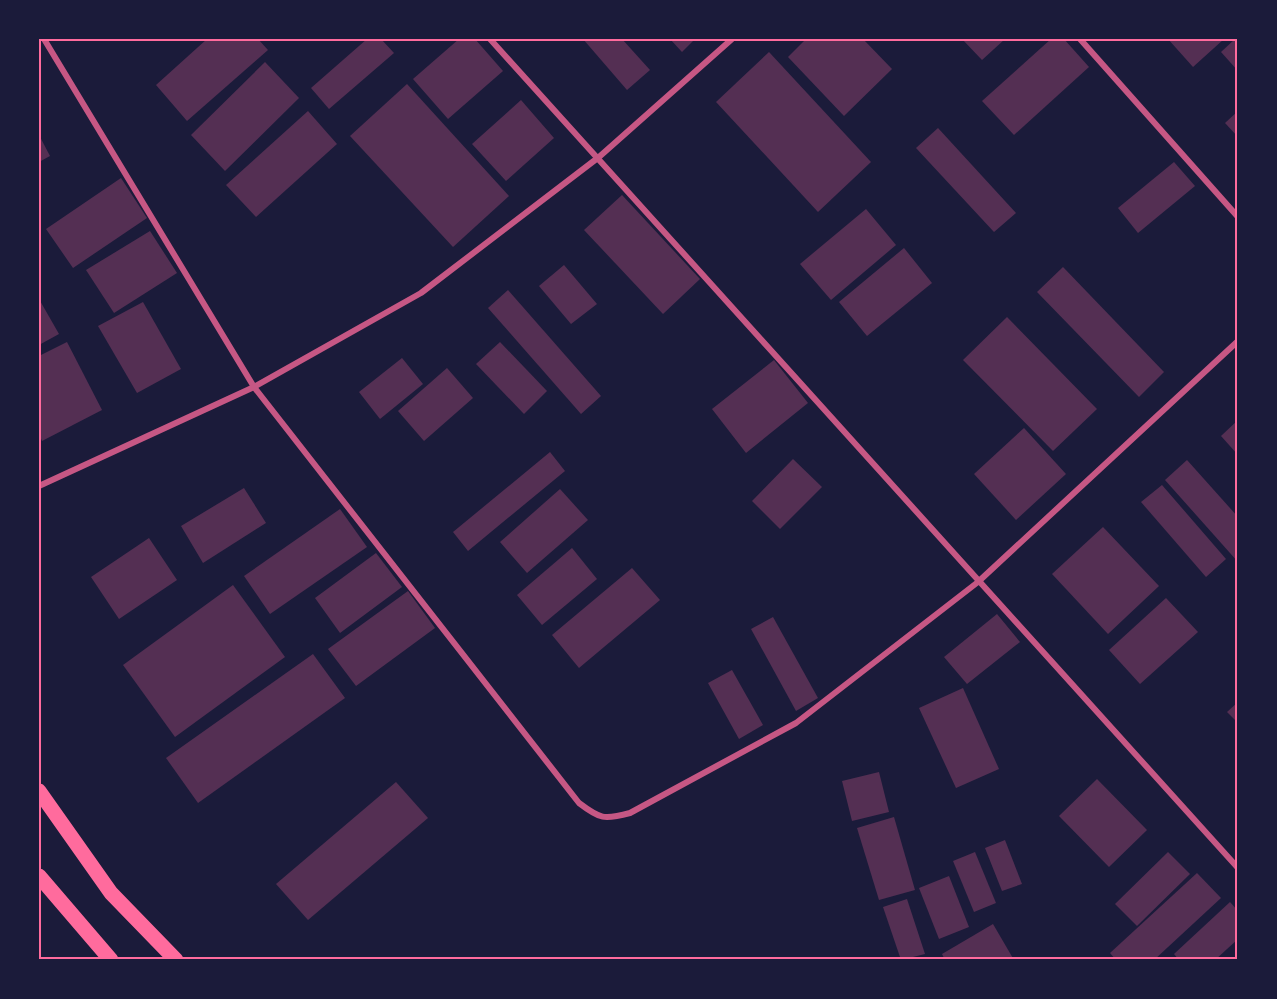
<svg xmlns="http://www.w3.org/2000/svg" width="1277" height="999" viewBox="0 0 1277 999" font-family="'Libre Baskerville',serif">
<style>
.building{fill:#542f53}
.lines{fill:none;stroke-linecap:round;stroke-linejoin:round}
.minor{stroke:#c65784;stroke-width:6}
.primary{stroke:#ff6b9d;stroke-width:15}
.neatline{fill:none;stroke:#ff6b9d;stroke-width:2}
</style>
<rect width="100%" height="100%" fill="#1b1b3a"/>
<g class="building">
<path d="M 207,39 L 258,39 L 268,50 L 187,121 L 156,85 Z"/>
<path d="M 367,39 L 381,39 L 394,53 L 329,109 L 311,88 Z"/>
<path d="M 459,39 L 475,39 L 503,71 L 448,119 L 413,79 Z"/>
<path d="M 583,39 L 622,39 L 650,70 L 627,90 Z"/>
<path d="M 670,39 L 695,39 L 682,52 Z"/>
<path d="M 806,39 L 863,39 L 892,69 L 844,116 L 788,57 Z"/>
<path d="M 962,39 L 1005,39 L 982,60 Z"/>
<path d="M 1051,39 L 1064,39 L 1089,67 L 1014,135 L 982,101 Z"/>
<path d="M 1168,39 L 1224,39 L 1193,67 Z"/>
<path d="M 1235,39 L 1238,39 L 1238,71 L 1221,52 Z"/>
<path d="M 769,52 L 871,162 L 818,212 L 716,102 Z"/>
<path d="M 265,62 L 299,98 L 225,171 L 191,135 Z"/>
<path d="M 407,84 L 509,196 L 453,247 L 350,136 Z"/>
<path d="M 521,100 L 554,138 L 506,181 L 472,144 Z"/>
<path d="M 308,111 L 337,144 L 256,217 L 226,185 Z"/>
<path d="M 1238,111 L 1238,137 L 1225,123 Z"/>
<path d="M 938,128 L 1016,213 L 994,232 L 916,148 Z"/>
<path d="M 39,135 L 50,156 L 39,162 Z"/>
<path d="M 1174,162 L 1195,186 L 1138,233 L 1118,208 Z"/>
<path d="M 121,178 L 147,218 L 73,268 L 46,229 Z"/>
<path d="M 622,195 L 700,279 L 663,314 L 584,230 Z"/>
<path d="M 866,209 L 896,245 L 831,300 L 800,264 Z"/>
<path d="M 150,231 L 177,273 L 114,313 L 86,270 Z"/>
<path d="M 904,248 L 932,283 L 867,336 L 839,302 Z"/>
<path d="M 564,265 L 597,304 L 571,324 L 539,286 Z"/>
<path d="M 1063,267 L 1164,372 L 1139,397 L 1037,292 Z"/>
<path d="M 508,290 L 601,396 L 581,414 L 488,308 Z"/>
<path d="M 39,299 L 59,334 L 39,345 Z"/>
<path d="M 143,302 L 181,369 L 137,393 L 98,326 Z"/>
<path d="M 1007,317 L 1097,409 L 1053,451 L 963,360 Z"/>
<path d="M 67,342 L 102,410 L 42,441 L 39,434 L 39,356 Z"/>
<path d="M 500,342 L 547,391 L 524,414 L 476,364 Z"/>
<path d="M 402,358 L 423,384 L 380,419 L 359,392 Z"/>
<path d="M 774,360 L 808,403 L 746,453 L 712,409 Z"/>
<path d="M 447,368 L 473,398 L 424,441 L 398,411 Z"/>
<path d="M 1238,420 L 1238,455 L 1221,436 Z"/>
<path d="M 1024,428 L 1066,474 L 1016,520 L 974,474 Z"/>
<path d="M 550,452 L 565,471 L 468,551 L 453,532 Z"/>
<path d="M 793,459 L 822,487 L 780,529 L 752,501 Z"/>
<path d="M 1187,460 L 1238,517 L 1238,562 L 1165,480 Z"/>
<path d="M 1162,485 L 1226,559 L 1206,577 L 1141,502 Z"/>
<path d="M 244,488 L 266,523 L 203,563 L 181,526 Z"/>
<path d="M 560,489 L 588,520 L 527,573 L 500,542 Z"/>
<path d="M 340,509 L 367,547 L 270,614 L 244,576 Z"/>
<path d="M 1103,527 L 1159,586 L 1108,634 L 1052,574 Z"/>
<path d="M 149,538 L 177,580 L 119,619 L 91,577 Z"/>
<path d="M 572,548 L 597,579 L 542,625 L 517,595 Z"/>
<path d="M 376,553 L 402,587 L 340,633 L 315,598 Z"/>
<path d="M 632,568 L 660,600 L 579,668 L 552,635 Z"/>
<path d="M 233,585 L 285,657 L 175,737 L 123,665 Z"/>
<path d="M 408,591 L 435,628 L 356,686 L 328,649 Z"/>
<path d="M 1166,598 L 1198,632 L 1140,684 L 1109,650 Z"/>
<path d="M 997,614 L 1020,642 L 967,684 L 944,657 Z"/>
<path d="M 773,617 L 818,698 L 796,711 L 751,629 Z"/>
<path d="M 313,654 L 345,698 L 198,803 L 166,758 Z"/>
<path d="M 732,670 L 763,725 L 739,739 L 708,683 Z"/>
<path d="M 963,688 L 999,769 L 956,788 L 919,708 Z"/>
<path d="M 1238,702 L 1238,723 L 1227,712 Z"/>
<path d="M 879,772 L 889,812 L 852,821 L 842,781 Z"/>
<path d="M 1097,779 L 1147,830 L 1109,867 L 1059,816 Z"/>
<path d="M 396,782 L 428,818 L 308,920 L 276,884 Z"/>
<path d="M 894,817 L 915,890 L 879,900 L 857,828 Z"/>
<path d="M 1005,840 L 1022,884 L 1002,891 L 985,848 Z"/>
<path d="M 975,852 L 996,903 L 974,912 L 953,861 Z"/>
<path d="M 1168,852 L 1190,874 L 1137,926 L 1115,904 Z"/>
<path d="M 1197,873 L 1221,898 L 1154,960 L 1116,960 L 1110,953 Z"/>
<path d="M 949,876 L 969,927 L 939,939 L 919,888 Z"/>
<path d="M 907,899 L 925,954 L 901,960 L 883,907 Z"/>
<path d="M 1230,902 L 1238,911 L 1238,939 L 1215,960 L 1179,960 L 1174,954 Z"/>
<path d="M 993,924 L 1014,960 L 945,960 L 942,954 Z"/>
</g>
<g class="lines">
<g class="minor">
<path d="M 44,39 L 254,387 L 579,803 C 600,819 604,820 630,813 L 796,723 L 978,582 L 1238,341"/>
<path d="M 490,39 L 1238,868"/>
<path d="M 1080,39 L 1238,217"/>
<path d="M 39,486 L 254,387 L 421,293 L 599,157 L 732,39"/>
</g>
<g class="primary">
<path d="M 39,791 L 111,893 L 176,960"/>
<path d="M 39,876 L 111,960"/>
</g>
</g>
<rect width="1277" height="999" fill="none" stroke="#1b1b3a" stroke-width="81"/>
<rect x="40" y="40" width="1196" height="918" class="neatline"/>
</svg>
